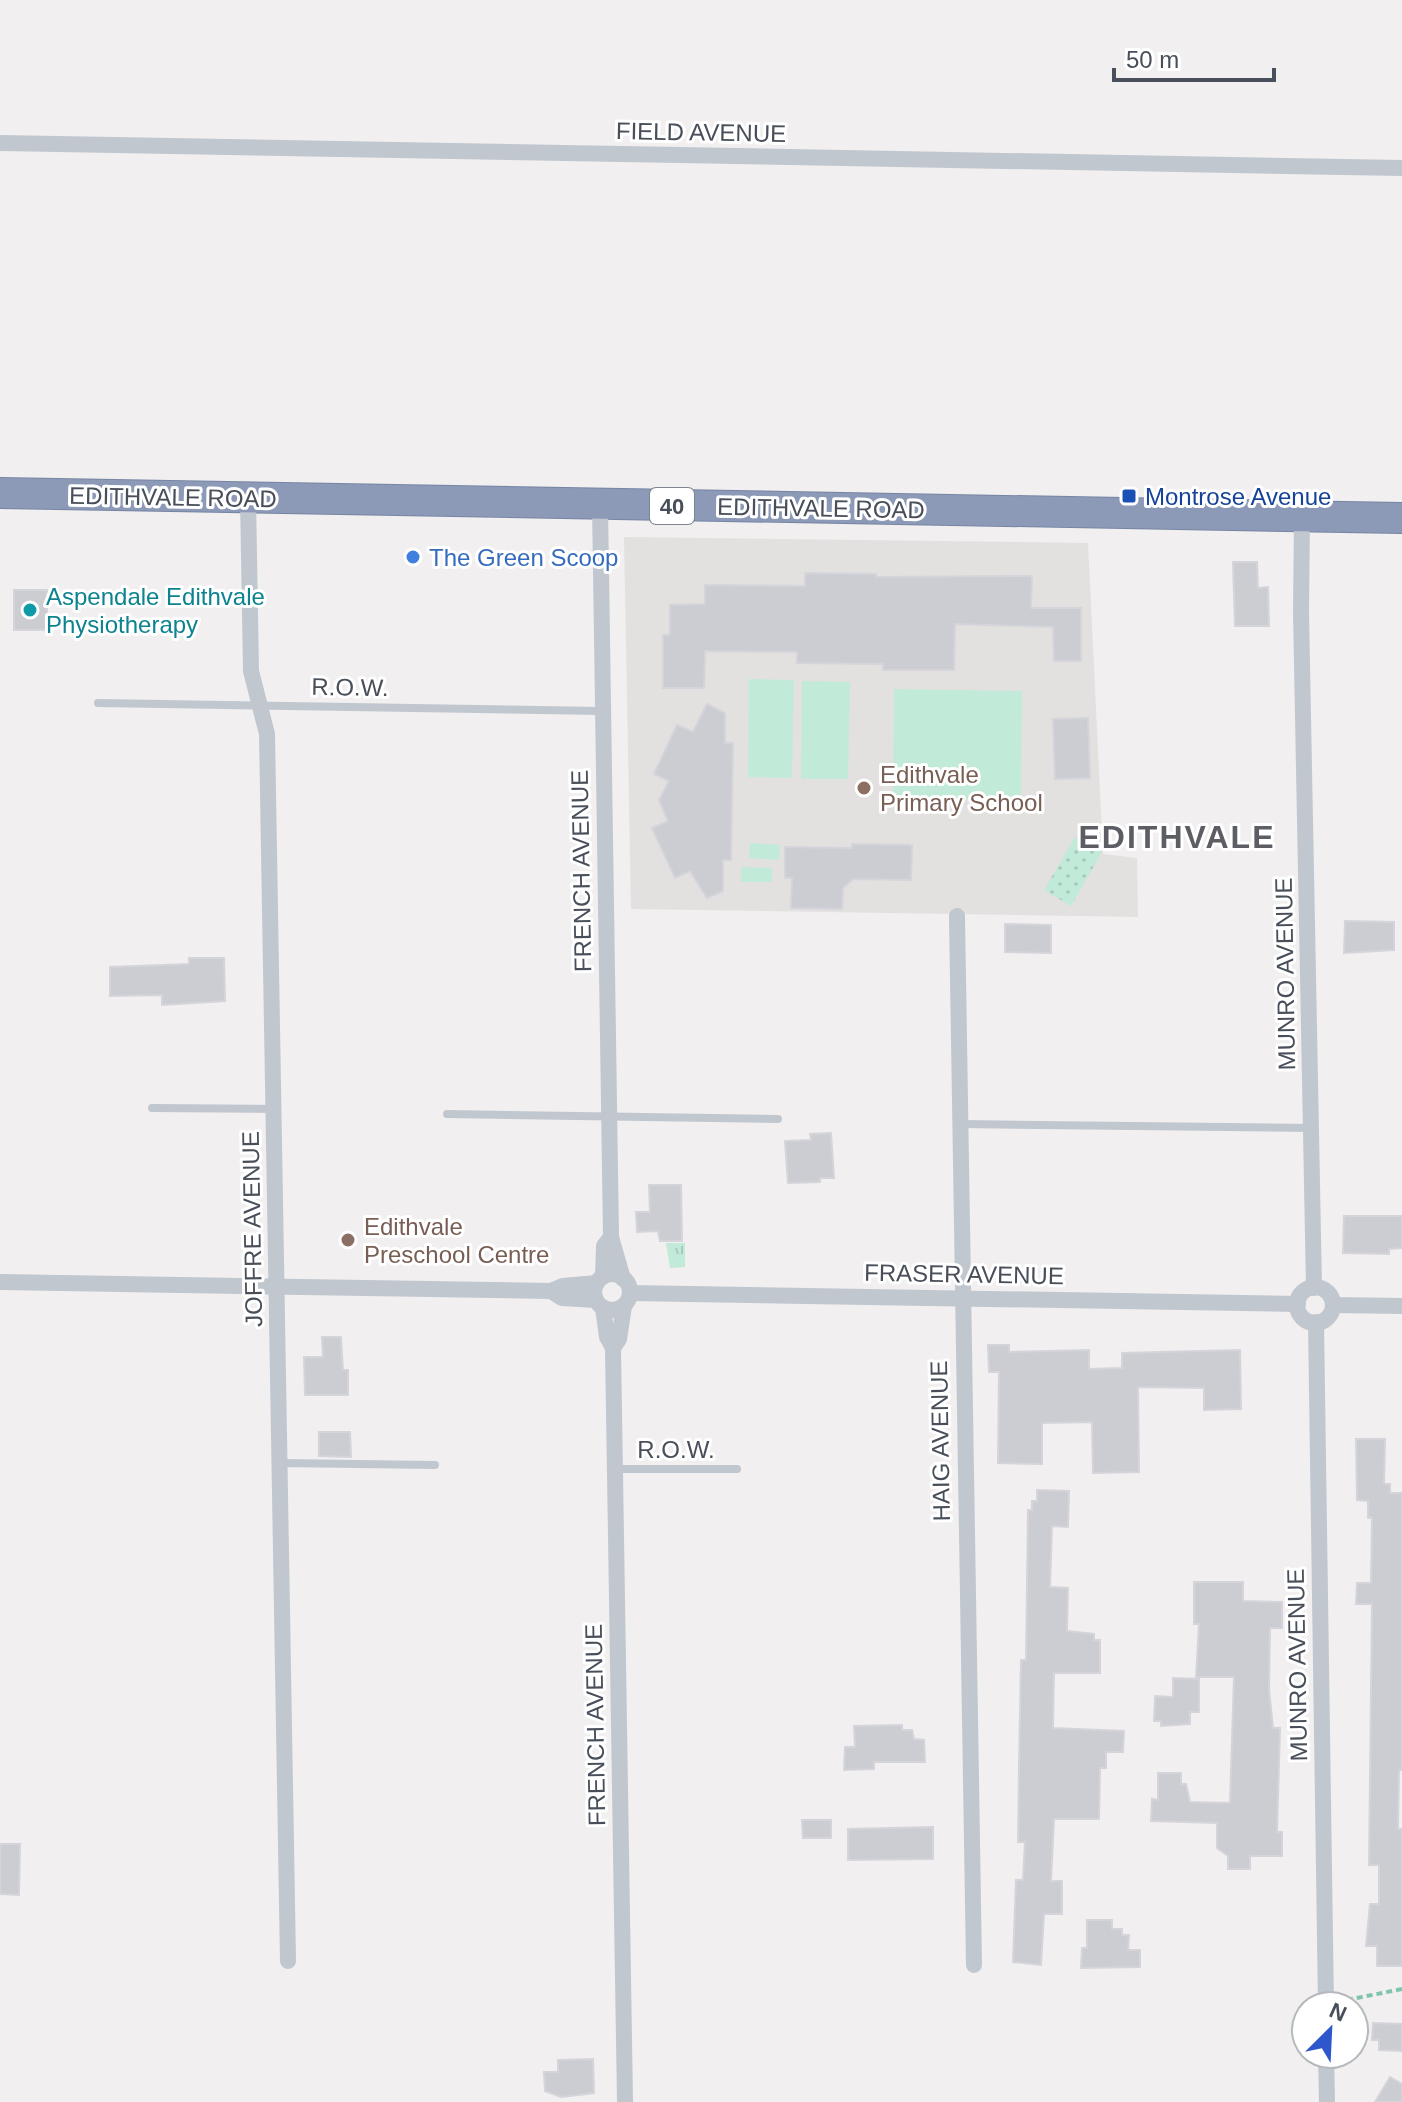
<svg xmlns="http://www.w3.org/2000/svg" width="1402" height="2102" viewBox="0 0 1402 2102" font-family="Arial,sans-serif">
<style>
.education{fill:#e2e1e0}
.grass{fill:url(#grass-tufts)}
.park{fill:url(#park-dots)}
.pitch{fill:#c2ead8}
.building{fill:#cccdd3;stroke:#d4d4da;stroke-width:2}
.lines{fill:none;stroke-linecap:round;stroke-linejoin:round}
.highway-casing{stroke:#7785a4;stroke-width:32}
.path{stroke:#7ec4ae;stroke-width:4;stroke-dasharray:6 4;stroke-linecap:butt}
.lane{stroke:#c1c7cf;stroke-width:8}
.street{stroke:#c1c7cf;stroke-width:16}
.highway{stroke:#8c9ab8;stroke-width:30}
.transit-dot{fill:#1a4fb4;stroke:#fff;stroke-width:3}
.shop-dot{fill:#3f7fe0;stroke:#fff;stroke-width:3}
.culture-dot{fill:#0f9aa8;stroke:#fff;stroke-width:3}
.education-dot{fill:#8d6e63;stroke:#fff;stroke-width:3}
.labels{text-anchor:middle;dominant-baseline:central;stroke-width:6;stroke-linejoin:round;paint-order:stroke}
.shield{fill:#fff;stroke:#80848c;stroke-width:2}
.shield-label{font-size:22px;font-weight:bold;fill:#494f5a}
.street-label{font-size:24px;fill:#494f5a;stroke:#fff}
.transit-label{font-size:24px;fill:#164399;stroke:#fff;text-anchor:start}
.shop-label{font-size:24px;fill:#366cbe;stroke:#fff;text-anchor:start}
.culture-label{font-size:24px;fill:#0d838f;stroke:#fff;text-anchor:start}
.education-label{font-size:24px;fill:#785e54;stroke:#fff;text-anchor:start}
.district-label{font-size:32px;font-weight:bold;letter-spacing:2px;fill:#5c5e63;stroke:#fff}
</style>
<defs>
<pattern id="grass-tufts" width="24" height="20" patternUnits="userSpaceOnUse" patternTransform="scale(2)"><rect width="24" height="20" fill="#c2ead8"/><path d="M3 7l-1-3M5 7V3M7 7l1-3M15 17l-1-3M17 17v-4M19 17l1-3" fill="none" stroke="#a8cabc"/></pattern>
<pattern id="park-dots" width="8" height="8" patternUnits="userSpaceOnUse" patternTransform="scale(2)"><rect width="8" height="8" fill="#c2ead8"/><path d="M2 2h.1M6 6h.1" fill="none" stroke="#a8cabc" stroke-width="1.8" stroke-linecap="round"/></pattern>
</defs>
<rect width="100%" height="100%" fill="#f1efef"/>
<path class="education" d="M 624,537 L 1088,543 L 1103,854 L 1137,858 L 1138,917 L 631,909 Z"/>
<path class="grass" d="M 666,1243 L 685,1243 L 685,1267 L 670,1268 Z"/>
<path class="park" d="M 1075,837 L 1102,852 L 1071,906 L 1044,890 Z"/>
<g class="pitch">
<path d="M 749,679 L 794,680 L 792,778 L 748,777 Z"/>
<path d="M 802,681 L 850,682 L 848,779 L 801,779 Z"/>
<path d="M 894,689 L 1022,691 L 1021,799 L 893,798 Z"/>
<path d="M 750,843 L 780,845 L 779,860 L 749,858 Z"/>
<path d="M 741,867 L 772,868 L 772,882 L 741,882 Z"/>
</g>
<g class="building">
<path d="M 1233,562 L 1257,562 L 1258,588 L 1268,587 L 1269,626 L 1235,626 Z"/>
<path d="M 805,573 L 876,574 L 876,577 L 1032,576 L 1031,608 L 1081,608 L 1081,661 L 1054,661 L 1053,627 L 955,624 L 954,670 L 883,670 L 883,664 L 797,663 L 797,652 L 705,651 L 704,688 L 663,688 L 663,635 L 670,635 L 670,605 L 705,604 L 705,585 L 805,586 Z"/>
<rect x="14" y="590" width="33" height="40"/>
<path d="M 707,704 L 725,713 L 725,743 L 733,743 L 731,860 L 723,860 L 723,891 L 707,898 L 690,871 L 675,878 L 652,828 L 668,821 L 659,800 L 669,781 L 654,774 L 677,725 L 693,732 Z"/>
<path d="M 1088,718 L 1090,778 L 1055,779 L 1053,719 Z"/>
<path d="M 852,844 L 912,845 L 911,880 L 853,879 L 843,888 L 842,909 L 791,908 L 792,878 L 785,878 L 785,847 L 852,848 Z"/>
<path d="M 1345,921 L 1394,922 L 1394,950 L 1344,953 Z"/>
<path d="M 1005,924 L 1051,925 L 1051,953 L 1005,952 Z"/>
<path d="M 189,958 L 224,958 L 225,1001 L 162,1005 L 162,995 L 110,996 L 110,967 L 189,964 Z"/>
<path d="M 831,1133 L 834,1178 L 820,1178 L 820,1182 L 788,1183 L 785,1141 L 811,1140 L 810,1134 Z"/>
<path d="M 649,1185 L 681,1185 L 682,1241 L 660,1241 L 658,1231 L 637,1232 L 636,1212 L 650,1212 Z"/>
<path d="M 1344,1216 L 1402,1216 L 1402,1248 L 1389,1249 L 1389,1254 L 1343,1253 Z"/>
<path d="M 322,1337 L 341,1337 L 343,1370 L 348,1370 L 348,1395 L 305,1395 L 304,1357 L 323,1357 Z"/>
<path d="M 988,1345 L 1009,1345 L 1009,1352 L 1089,1350 L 1089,1369 L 1122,1368 L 1122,1353 L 1240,1350 L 1241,1409 L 1204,1410 L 1204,1388 L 1138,1387 L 1139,1472 L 1093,1473 L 1092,1422 L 1042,1423 L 1042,1464 L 998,1463 L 999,1372 L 989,1372 Z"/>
<path d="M 319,1432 L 350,1432 L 351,1457 L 319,1456 Z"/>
<path d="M 1356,1439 L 1385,1439 L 1384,1484 L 1390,1484 L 1390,1493 L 1402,1493 L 1402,1770 L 1399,1770 L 1398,1829 L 1402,1829 L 1402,1966 L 1377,1966 L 1377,1946 L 1366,1946 L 1370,1904 L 1379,1904 L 1379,1865 L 1369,1865 L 1372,1604 L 1356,1604 L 1357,1583 L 1371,1583 L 1372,1518 L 1368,1518 L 1368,1501 L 1357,1500 Z"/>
<path d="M 1037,1490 L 1069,1491 L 1068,1527 L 1052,1526 L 1050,1587 L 1068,1588 L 1067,1631 L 1094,1634 L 1094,1640 L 1100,1640 L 1100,1673 L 1054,1673 L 1053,1728 L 1124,1731 L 1123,1752 L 1106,1752 L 1106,1768 L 1100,1768 L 1099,1819 L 1054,1819 L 1051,1881 L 1062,1881 L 1062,1914 L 1044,1914 L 1041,1965 L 1013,1962 L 1016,1880 L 1023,1880 L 1025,1842 L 1018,1842 L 1019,1766 L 1021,1660 L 1026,1660 L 1028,1510 L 1032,1510 L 1032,1501 L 1037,1501 Z"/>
<path d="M 1194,1582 L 1243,1582 L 1243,1601 L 1282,1602 L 1282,1628 L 1270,1628 L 1269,1689 L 1273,1728 L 1280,1728 L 1277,1832 L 1282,1832 L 1282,1856 L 1250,1856 L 1250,1869 L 1228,1869 L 1228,1856 L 1217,1848 L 1217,1823 L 1151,1821 L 1152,1799 L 1158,1800 L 1158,1773 L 1181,1773 L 1181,1784 L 1186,1784 L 1190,1802 L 1230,1803 L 1234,1677 L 1196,1677 L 1199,1624 L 1194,1624 Z"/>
<path d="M 1173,1678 L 1199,1679 L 1199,1712 L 1190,1712 L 1190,1724 L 1161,1726 L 1161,1721 L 1154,1721 L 1155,1696 L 1173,1697 Z"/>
<path d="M 902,1725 L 902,1730 L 912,1730 L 914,1739 L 924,1740 L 925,1762 L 874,1762 L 874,1769 L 844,1770 L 845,1747 L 855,1747 L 854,1726 Z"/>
<path d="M 802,1820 L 831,1820 L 831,1838 L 803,1838 Z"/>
<path d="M 933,1827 L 933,1859 L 848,1860 L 848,1829 Z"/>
<path d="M 0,1844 L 20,1844 L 19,1895 L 0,1894 Z"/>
<path d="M 1087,1920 L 1112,1920 L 1112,1929 L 1122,1929 L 1122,1935 L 1129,1935 L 1128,1950 L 1140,1950 L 1140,1967 L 1081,1968 L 1082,1948 L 1087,1948 Z"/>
<path d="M 1373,2023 L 1402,2024 L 1402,2051 L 1379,2050 L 1379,2040 L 1372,2040 Z"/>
<path d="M 593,2059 L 594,2093 L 561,2097 L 545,2091 L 544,2072 L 558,2072 L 558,2060 Z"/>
<path d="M 1390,2077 L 1402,2084 L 1402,2102 L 1375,2102 Z"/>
</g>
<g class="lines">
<g class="highway-casing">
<path id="highway" d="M 0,493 L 1402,518"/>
</g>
<path class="path" d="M 1347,2000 L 1402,1989"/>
<g class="lane">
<path d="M 98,703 L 602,711"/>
<path d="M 152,1108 L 273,1109"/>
<path d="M 447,1114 L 778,1119"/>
<path d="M 961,1124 L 1312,1128"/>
<path d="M 280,1463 L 435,1465"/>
<path d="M 615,1469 L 737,1469"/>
</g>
<g class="street">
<path d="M 0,143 L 1402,168"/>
<path d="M 248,498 L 251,671 L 267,734 L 288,1961"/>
<path d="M 600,505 L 611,1237 L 623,1279"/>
<path d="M 1302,516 L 1301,612 L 1314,1288"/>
<path d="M 957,916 L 974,1965"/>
<circle cx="612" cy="1292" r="18"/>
<path d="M 603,1277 L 604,1246 L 611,1237"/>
<path d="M 0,1282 L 551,1291 L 563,1286 L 597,1283"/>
<circle cx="1315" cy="1305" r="18"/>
<path d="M 551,1291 L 562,1298 L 596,1300"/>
<path d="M 630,1293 L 1298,1304"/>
<path d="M 1333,1305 L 1402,1306"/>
<path d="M 624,1306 L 619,1339 L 613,1348 L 625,2102"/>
<path d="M 603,1308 L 607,1337 L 613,1348"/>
<path d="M 1316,1322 L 1326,2006"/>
<path d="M 1326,2054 L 1327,2102"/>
</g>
<use href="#highway" class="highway"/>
</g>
<rect class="transit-dot" x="1121" y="488" width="16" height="16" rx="4"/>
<circle class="shop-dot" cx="413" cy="557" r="8"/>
<circle class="culture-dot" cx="30" cy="610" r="8"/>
<g class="education-dot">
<circle cx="864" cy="788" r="8"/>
<circle cx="348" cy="1240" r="8"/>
</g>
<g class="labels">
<rect class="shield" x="650" y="488" width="44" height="36" rx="6"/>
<g class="shield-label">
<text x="672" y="506">40</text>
</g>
<g class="street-label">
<text transform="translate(701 132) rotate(1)">FIELD AVENUE</text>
<text transform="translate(173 497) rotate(1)">EDITHVALE ROAD</text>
<text transform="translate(821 508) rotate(1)">EDITHVALE ROAD</text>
<text transform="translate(350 687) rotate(1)">R.O.W.</text>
<text transform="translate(581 871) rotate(-91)">FRENCH AVENUE</text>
<text transform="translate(1285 974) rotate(-91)">MUNRO AVENUE</text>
<text transform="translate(252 1229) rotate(-91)">JOFFRE AVENUE</text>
<text transform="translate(964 1274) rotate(1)">FRASER AVENUE</text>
<text transform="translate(940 1441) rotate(-91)">HAIG AVENUE</text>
<text x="676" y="1449">R.O.W.</text>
<text transform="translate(1297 1665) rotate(-91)">MUNRO AVENUE</text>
<text transform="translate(595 1725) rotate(-91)">FRENCH AVENUE</text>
</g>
<g class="transit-label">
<text x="1145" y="496">Montrose Avenue</text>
</g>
<g class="shop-label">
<text x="429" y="557">The Green Scoop</text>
</g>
<g class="culture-label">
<text x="46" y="596">Aspendale Edithvale<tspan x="46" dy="28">Physiotherapy</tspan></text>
</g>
<g class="education-label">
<text x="880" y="774">Edithvale<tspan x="880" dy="28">Primary School</tspan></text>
<text x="364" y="1226">Edithvale<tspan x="364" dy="28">Preschool Centre</tspan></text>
</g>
<g class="district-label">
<text x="1177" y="837">EDITHVALE</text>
</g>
</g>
<g transform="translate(1330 2030) rotate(24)"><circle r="38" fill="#ffffff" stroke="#b6b9bd" stroke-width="2"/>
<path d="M0-6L14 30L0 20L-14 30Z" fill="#2e57cc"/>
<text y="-12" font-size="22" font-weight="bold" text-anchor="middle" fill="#494f5a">N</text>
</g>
<path d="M1114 68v12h160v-12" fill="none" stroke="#494f5a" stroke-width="4"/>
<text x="1126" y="68" font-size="24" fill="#494f5a" stroke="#ffffff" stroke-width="6" paint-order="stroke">50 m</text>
</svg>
